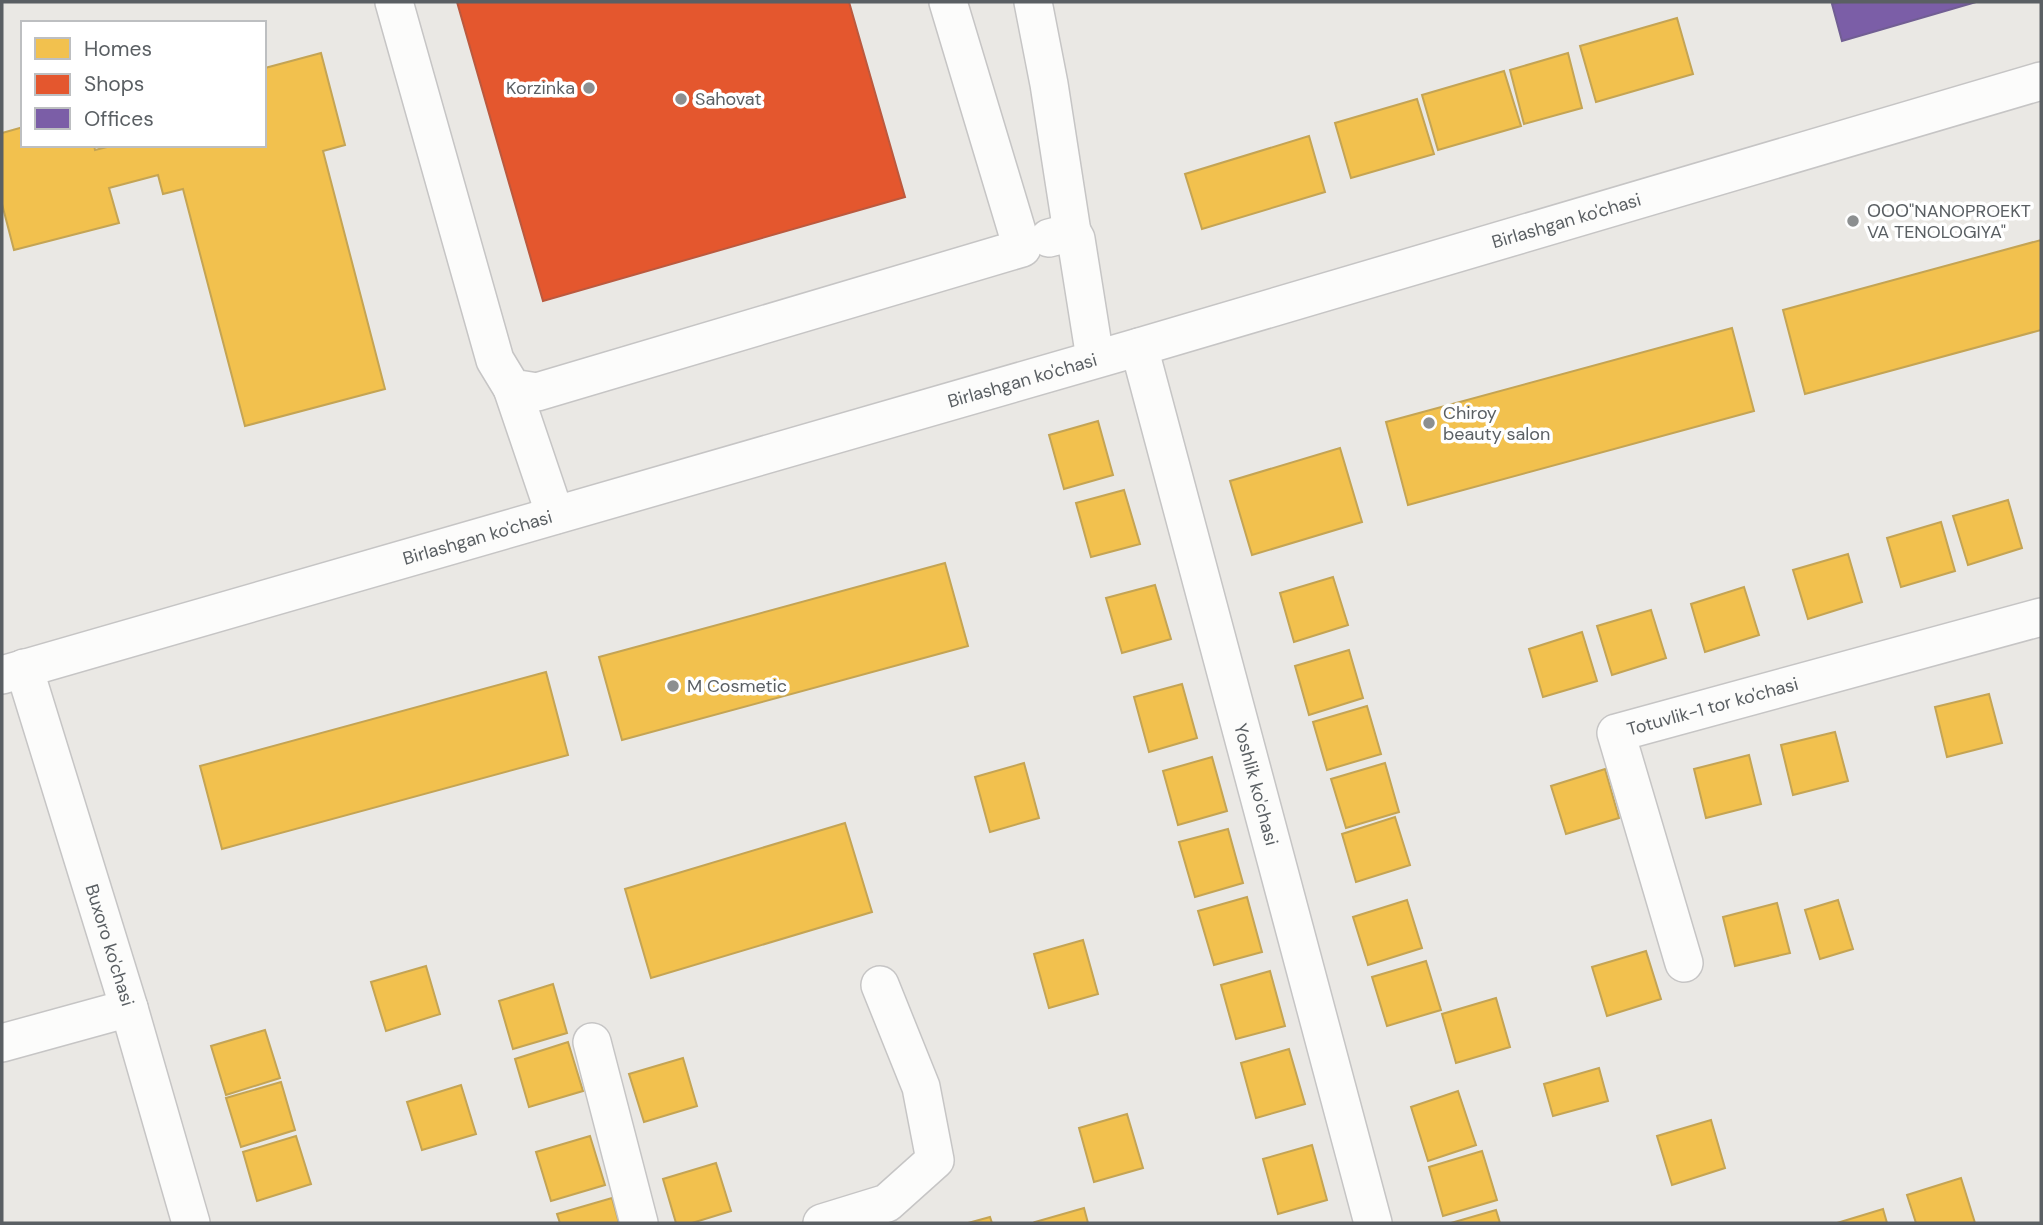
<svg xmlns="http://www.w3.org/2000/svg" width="2043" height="1225" viewBox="0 0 2043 1225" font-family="'DM Sans',sans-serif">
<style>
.homes{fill:#f2c14e;stroke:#c4a454;stroke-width:2}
.shops{fill:#e4572e;stroke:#bb593e;stroke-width:2}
.offices{fill:#7b5ea7;stroke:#715e93;stroke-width:2}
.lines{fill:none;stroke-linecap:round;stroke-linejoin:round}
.minor-casing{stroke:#c6c5c5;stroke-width:40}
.minor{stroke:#fcfcfb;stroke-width:37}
.poi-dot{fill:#8c8f90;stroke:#fff;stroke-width:2.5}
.labels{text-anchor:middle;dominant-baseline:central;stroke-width:7;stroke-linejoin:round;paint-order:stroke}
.poi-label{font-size:18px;fill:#5a5f63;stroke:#fff;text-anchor:start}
.street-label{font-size:18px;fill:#5a5f63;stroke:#fff}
</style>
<rect width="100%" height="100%" fill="#eae8e4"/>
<g class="homes">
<path d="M 1677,18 L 1693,74 L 1596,102 L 1580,46 Z"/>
<path d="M 321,53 L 345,145 L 323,151 L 385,389 L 245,426 L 183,189 L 163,194 L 158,175 L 109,188 L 119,223 L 14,250 L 2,204 L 2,133 L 23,127 L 23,145 L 94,145 L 95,150 L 115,145 L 264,145 L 264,65 L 265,68 Z"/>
<path d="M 1568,53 L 1582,108 L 1524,124 L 1510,70 Z"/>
<path d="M 1504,71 L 1521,126 L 1438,150 L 1422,95 Z"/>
<path d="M 1417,99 L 1434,154 L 1351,178 L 1335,123 Z"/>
<path d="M 1309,136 L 1325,192 L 1202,229 L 1185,174 Z"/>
<path d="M 2041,240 L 2041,330 L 1805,394 L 1783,310 Z"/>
<path d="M 1732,328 L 1754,411 L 1408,505 L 1386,422 Z"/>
<path d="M 1098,421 L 1113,475 L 1064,489 L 1049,435 Z"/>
<path d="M 1340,448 L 1362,522 L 1252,555 L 1230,481 Z"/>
<path d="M 1124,490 L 1140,544 L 1091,557 L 1076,503 Z"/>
<path d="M 2008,500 L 2022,548 L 1968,565 L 1953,516 Z"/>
<path d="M 1941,522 L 1955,571 L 1901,587 L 1887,538 Z"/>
<path d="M 1848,554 L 1862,602 L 1808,619 L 1793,570 Z"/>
<path d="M 945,563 L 968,646 L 622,740 L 599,657 Z"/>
<path d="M 1333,577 L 1348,625 L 1294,642 L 1280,593 Z"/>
<path d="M 1155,585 L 1171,639 L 1122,653 L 1106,598 Z"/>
<path d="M 1744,587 L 1759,635 L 1705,652 L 1691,604 Z"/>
<path d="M 1651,610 L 1666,658 L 1612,675 L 1597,626 Z"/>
<path d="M 1582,632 L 1597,681 L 1543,697 L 1529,649 Z"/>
<path d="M 1349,650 L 1363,698 L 1309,715 L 1295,666 Z"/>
<path d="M 546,672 L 568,755 L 222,849 L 200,766 Z"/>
<path d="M 1182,684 L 1197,738 L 1149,752 L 1134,697 Z"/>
<path d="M 1989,694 L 2002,743 L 1947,757 L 1935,707 Z"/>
<path d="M 1367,706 L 1381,754 L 1327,770 L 1313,722 Z"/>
<path d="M 1835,732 L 1848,781 L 1793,795 L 1781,745 Z"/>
<path d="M 1749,755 L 1761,804 L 1706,818 L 1694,769 Z"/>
<path d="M 1212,757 L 1227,811 L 1178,825 L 1163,771 Z"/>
<path d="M 1024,763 L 1039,818 L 990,832 L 975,777 Z"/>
<path d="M 1385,763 L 1399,812 L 1346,828 L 1331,779 Z"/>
<path d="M 1605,769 L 1619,818 L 1566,834 L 1551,786 Z"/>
<path d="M 1395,817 L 1410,865 L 1356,882 L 1342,834 Z"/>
<path d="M 845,823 L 872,912 L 651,978 L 625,889 Z"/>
<path d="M 1228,829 L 1243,883 L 1195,897 L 1179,842 Z"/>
<path d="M 1247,897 L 1262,952 L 1214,965 L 1198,911 Z"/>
<path d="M 1407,900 L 1422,948 L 1368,965 L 1353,917 Z"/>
<path d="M 1838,900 L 1853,949 L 1820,959 L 1805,910 Z"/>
<path d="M 1777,903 L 1790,953 L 1735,966 L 1723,917 Z"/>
<path d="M 1083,940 L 1098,994 L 1049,1008 L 1034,954 Z"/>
<path d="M 1646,951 L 1661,999 L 1607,1016 L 1592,967 Z"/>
<path d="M 1426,961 L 1441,1010 L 1387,1026 L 1372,977 Z"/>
<path d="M 426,966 L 440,1014 L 386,1031 L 371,982 Z"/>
<path d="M 1270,971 L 1285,1026 L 1236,1039 L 1221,985 Z"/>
<path d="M 553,984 L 567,1033 L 513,1049 L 499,1001 Z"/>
<path d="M 1496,998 L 1510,1047 L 1456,1063 L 1442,1014 Z"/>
<path d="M 265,1030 L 280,1078 L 226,1095 L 211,1046 Z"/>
<path d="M 568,1042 L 583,1091 L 529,1107 L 515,1059 Z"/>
<path d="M 1289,1049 L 1305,1104 L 1256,1118 L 1241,1063 Z"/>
<path d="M 683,1058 L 697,1106 L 644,1122 L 629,1074 Z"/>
<path d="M 1599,1068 L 1608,1101 L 1553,1116 L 1544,1084 Z"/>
<path d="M 281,1082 L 295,1130 L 241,1147 L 226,1098 Z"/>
<path d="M 461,1085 L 476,1134 L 422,1150 L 407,1102 Z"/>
<path d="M 1458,1091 L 1476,1145 L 1428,1161 L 1411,1107 Z"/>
<path d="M 1127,1114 L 1143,1168 L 1094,1182 L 1079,1128 Z"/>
<path d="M 1711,1120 L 1725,1168 L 1672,1185 L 1657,1136 Z"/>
<path d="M 296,1136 L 311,1184 L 257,1201 L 243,1152 Z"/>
<path d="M 590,1136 L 605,1185 L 551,1201 L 536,1152 Z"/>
<path d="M 1312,1145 L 1327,1200 L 1278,1214 L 1263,1159 Z"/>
<path d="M 1482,1151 L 1497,1200 L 1443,1216 L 1429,1167 Z"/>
<path d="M 716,1163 L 731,1211 L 692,1223 L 676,1223 L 663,1179 Z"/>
<path d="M 1961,1178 L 1975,1223 L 1916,1223 L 1907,1195 Z"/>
<path d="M 612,1198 L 619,1223 L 560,1223 L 557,1214 Z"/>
<path d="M 1084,1208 L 1088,1223 L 1036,1223 L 1035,1222 Z"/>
<path d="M 1883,1209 L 1887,1223 L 1837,1223 Z"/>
<path d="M 1496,1210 L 1500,1223 L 1451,1223 Z"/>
<path d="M 990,1217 L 992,1223 L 968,1223 Z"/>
</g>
<path class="shops" d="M 457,2 L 849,2 L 905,197 L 543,301 Z"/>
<path class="offices" d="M 1841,2 L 1976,2 L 1842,41 L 1832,4 Z"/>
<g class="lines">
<g class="minor-casing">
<g id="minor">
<path d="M 394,2 L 495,360 L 512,388 L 537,392 L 1022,248 L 948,2"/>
<path d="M 1033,2 L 1049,84 L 1072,232"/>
<path d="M 1049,238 L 1072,232 L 1076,239 L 1095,358"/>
<path id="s1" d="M 1139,347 L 1373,1223"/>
<path d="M 512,388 L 555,515"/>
<path id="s2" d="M 24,668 L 129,1008 L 191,1223"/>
<path id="s3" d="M 2,675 L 1139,347 L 2041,81"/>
<path id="s4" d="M 1684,963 L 1616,733 L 2041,617"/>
<path d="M 592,1042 L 639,1223"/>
<path d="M 2,1043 L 129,1008"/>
<path d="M 822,1223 L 887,1203 L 935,1160 L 921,1087 L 880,985"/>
</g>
</g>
<use href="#minor" class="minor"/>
</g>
<g class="poi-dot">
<circle cx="589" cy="88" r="7"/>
<circle cx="681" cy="99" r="7"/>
<circle cx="1853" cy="221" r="7"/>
<circle cx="1429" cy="423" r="7"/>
<circle cx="673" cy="686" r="7"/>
</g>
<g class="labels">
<g class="poi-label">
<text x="575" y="88" text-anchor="end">Korzinka</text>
<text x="695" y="99">Sahovat</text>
<text x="1867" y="211">ООО"NANOPROEKT<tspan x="1867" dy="21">VA TENOLOGIYA"</tspan></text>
<text x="1443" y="413">Chiroy<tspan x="1443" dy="21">beauty salon</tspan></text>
<text x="687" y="686">M Cosmetic</text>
</g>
<g class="street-label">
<text stroke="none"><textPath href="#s3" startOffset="1629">Birlashgan ko'chasi</textPath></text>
<text stroke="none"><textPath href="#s3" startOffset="1062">Birlashgan ko'chasi</textPath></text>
<text stroke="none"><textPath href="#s3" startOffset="495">Birlashgan ko'chasi</textPath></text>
<text stroke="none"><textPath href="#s4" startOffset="340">Totuvlik-1 tor ko'chasi</textPath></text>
<text stroke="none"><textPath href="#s1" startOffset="453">Yoshlik ko'chasi</textPath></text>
<text stroke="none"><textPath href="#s2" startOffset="290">Buxoro ko'chasi</textPath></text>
</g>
</g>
<rect width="2043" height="1225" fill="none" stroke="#5a5f63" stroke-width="7"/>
<rect x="21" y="21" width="245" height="126" fill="#ffffff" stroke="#bdbfc1" stroke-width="2"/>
<rect x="35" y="38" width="35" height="21" fill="#f2c14e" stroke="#bdbfc1" stroke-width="2"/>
<text x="84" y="56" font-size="21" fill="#5a5f63">Homes</text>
<rect x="35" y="74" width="35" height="21" fill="#e4572e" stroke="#bdbfc1" stroke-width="2"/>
<text x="84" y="91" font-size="21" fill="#5a5f63">Shops</text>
<rect x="35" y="108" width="35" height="21" fill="#7b5ea7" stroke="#bdbfc1" stroke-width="2"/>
<text x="84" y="126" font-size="21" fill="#5a5f63">Offices</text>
</svg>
